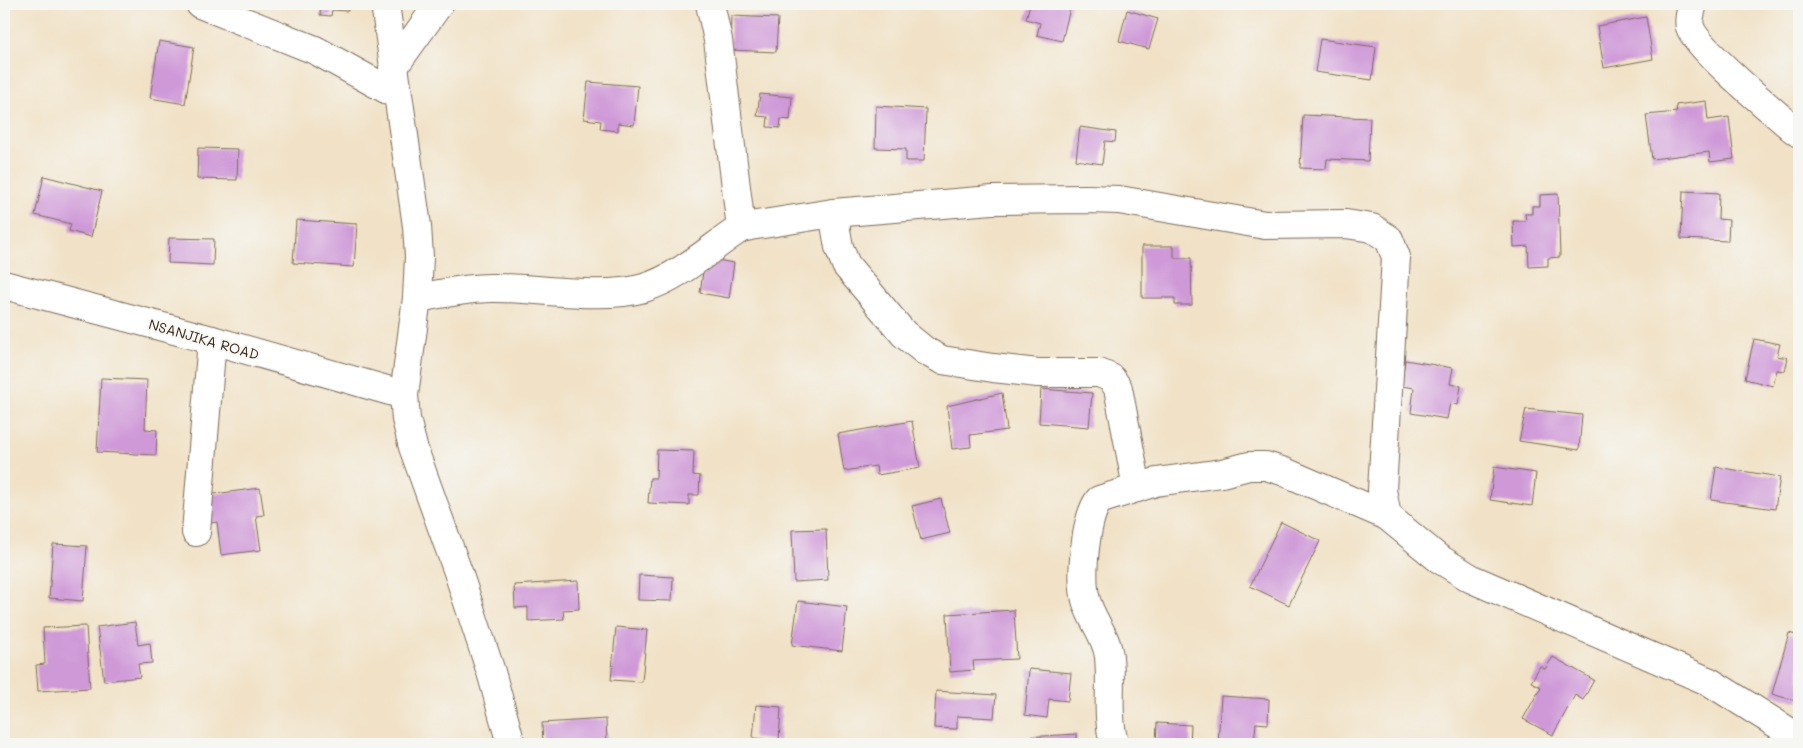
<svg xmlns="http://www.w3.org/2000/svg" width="1803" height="748" viewBox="0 0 1803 748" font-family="Mali,sans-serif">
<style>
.building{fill:#cf99d8}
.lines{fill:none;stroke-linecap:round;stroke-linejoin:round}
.minor-casing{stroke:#7b6a59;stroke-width:30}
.minor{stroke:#fff;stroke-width:28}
.labels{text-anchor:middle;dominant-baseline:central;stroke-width:4;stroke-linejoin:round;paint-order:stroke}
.street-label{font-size:14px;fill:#3b2a1e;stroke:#f6f6f2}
</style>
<rect width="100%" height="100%" fill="#f6f6f2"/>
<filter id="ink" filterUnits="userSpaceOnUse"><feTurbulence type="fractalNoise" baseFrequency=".02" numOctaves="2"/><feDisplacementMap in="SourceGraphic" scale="10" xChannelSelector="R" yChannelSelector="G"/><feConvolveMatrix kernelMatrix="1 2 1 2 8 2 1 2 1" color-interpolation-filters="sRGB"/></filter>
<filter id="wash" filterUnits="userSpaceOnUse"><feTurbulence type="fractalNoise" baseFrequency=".0096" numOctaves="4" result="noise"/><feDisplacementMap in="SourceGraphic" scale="20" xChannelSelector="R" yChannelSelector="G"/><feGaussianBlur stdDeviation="1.12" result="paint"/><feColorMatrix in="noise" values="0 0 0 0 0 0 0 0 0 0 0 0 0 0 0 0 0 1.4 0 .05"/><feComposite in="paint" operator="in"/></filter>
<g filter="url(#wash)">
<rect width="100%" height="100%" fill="#f1e2c7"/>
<g id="blocks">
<g class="building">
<path d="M 317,4 L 349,4 L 348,11 L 332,10 L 331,16 L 320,15 L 321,5 L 317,5 Z"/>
<path d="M 1030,4 L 1071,4 L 1062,41 L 1037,35 L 1040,23 L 1026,19 Z"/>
<path d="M 1127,10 L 1158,19 L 1149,49 L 1119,41 Z"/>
<path d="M 731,16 L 778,18 L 776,52 L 730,50 Z"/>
<path d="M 1646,17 L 1653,59 L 1604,68 L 1597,26 Z"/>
<path d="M 1320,39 L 1376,47 L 1372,80 L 1315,72 Z"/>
<path d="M 159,41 L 194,47 L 185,104 L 150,98 Z"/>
<path d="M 588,82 L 638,86 L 634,125 L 618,123 L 618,131 L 600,129 L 601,121 L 584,119 Z"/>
<path d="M 760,94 L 792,97 L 790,120 L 781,119 L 780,128 L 767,127 L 768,117 L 757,116 Z"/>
<path d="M 1706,101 L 1708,120 L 1729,117 L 1734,159 L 1710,162 L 1709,152 L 1652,159 L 1646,115 L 1677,112 L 1676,105 Z"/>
<path d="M 876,106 L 926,109 L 924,161 L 906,161 L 906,149 L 875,148 Z"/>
<path d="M 1303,115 L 1370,118 L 1368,161 L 1327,159 L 1326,169 L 1300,168 Z"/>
<path d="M 1080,127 L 1116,132 L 1115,142 L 1105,141 L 1102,164 L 1076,160 Z"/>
<path d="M 198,148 L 238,149 L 237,180 L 197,179 Z"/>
<path d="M 44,176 L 102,191 L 91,237 L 69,231 L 71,224 L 35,215 Z"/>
<path d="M 1683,191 L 1719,193 L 1718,219 L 1729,220 L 1728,241 L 1681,239 Z"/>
<path d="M 1558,194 L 1560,257 L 1548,258 L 1548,266 L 1529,267 L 1528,246 L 1514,247 L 1513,221 L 1526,221 L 1525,214 L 1532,214 L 1532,206 L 1540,206 L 1540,195 Z"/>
<path d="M 296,220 L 357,224 L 354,267 L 293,263 Z"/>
<path d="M 169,238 L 214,239 L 213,265 L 168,263 Z"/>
<path d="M 1142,246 L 1174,246 L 1174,258 L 1191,258 L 1192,305 L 1175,305 L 1175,298 L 1142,298 Z"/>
<path d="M 705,258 L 734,263 L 729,298 L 700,293 Z"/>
<path d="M 1754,339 L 1780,344 L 1777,356 L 1788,358 L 1785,371 L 1777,370 L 1773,386 L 1745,379 Z"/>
<path d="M 1405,360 L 1453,368 L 1450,384 L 1461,386 L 1458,405 L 1450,403 L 1447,419 L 1411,413 L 1414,388 L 1401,386 Z"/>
<path d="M 101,378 L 147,380 L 145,429 L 157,430 L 156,455 L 97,452 Z"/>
<path d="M 1041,389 L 1092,393 L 1089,427 L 1039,423 Z"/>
<path d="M 1002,393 L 1007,430 L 970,435 L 971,447 L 952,449 L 947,406 Z"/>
<path d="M 1526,409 L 1582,415 L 1579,450 L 1519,441 Z"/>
<path d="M 912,421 L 920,468 L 877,475 L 876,466 L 844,471 L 838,434 Z"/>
<path d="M 657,450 L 694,451 L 693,475 L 700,476 L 699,495 L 689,495 L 689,505 L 648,503 L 650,478 L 656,478 Z"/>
<path d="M 1494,467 L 1536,473 L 1532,506 L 1490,500 Z"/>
<path d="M 1716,467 L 1780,477 L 1775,509 L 1711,500 Z"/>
<path d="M 260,488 L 264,515 L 256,516 L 261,550 L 221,555 L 217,522 L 211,523 L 207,495 Z"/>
<path d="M 941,499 L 950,533 L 921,540 L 912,506 Z"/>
<path d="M 1281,522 L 1320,541 L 1289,605 L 1250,586 Z"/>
<path d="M 826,529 L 828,580 L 794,582 L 792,530 Z"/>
<path d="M 53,544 L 87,546 L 83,601 L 49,598 Z"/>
<path d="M 639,575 L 673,577 L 672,601 L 638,600 Z"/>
<path d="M 578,581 L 579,609 L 563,610 L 564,619 L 528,621 L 528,607 L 515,608 L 514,585 Z"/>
<path d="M 798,601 L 847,607 L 842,651 L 792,645 Z"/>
<path d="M 1014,610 L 1017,659 L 973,661 L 974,670 L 950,672 L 947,614 Z"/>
<path d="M 135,622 L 138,645 L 150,643 L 152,663 L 138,664 L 140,677 L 104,681 L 97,627 Z"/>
<path d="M 86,626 L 90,688 L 38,691 L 36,665 L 45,664 L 43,628 Z"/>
<path d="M 616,627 L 647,630 L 642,682 L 611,680 Z"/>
<path d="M 1789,633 L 1799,636 L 1799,702 L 1772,694 Z"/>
<path d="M 1553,657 L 1594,680 L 1583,700 L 1575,695 L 1553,735 L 1523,719 L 1541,687 L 1531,682 L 1540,666 L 1545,669 Z"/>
<path d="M 1029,669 L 1071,673 L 1068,701 L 1049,699 L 1047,718 L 1025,715 Z"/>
<path d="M 936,691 L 996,695 L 994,718 L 957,716 L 957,729 L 934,728 Z"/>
<path d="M 1221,696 L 1269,699 L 1268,724 L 1256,723 L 1254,744 L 1218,744 Z"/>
<path d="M 756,705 L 781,707 L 779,741 L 753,738 Z"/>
<path d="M 606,719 L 607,744 L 543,744 L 542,723 Z"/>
<path d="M 1157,723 L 1191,725 L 1190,744 L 1156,744 Z"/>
<path d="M 1077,734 L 1077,744 L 1026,744 L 1026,737 Z"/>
</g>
</g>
</g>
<g filter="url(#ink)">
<use href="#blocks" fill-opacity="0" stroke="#7b6a59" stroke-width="1"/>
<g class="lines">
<g class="minor-casing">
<g id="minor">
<path d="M 200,4 L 315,50 L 397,95"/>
<path d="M 385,4 L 417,226 L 419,257 L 417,298 L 404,395 L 406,419 L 413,447 L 458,572 L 491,672 L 511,744"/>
<path d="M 710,4 L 718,40 L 741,228"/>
<path d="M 1693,4 C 1691,11 1688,19 1690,27 C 1697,49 1771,109 1792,128 L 1799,133"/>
<path d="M 393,68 L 439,4"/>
<path d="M 833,213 L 839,247 L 846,265 L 904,334 L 925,351 L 942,360 L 993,368 L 1038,373 L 1099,373 L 1111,378 L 1118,388 L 1137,488"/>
<path d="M 4,285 L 212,340 L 404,395"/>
<path d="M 417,298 C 443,294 469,287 496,288 C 540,288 602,300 644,288 C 680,277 710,248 741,228 L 750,226 L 833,213 L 992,200 L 1088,199 L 1119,200 L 1265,225 L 1346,224 L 1372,228 L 1389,239 L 1396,257 L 1382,490 L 1387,516"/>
<path d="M 196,532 L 212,340"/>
<path d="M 1114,744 C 1106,712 1112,688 1109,657 C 1107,636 1091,620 1086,600 C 1080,578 1085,518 1099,500 L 1156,482 L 1222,473 L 1249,466 L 1266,466 L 1285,472 L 1387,516 L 1438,558 L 1472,579 L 1710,682 L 1799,738"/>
</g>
</g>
<use href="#minor" class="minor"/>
</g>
</g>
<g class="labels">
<g class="street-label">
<text transform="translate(204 339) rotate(16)">NSANJIKA ROAD</text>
</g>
</g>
<rect width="1803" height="748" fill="none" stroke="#f6f6f2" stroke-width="20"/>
</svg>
